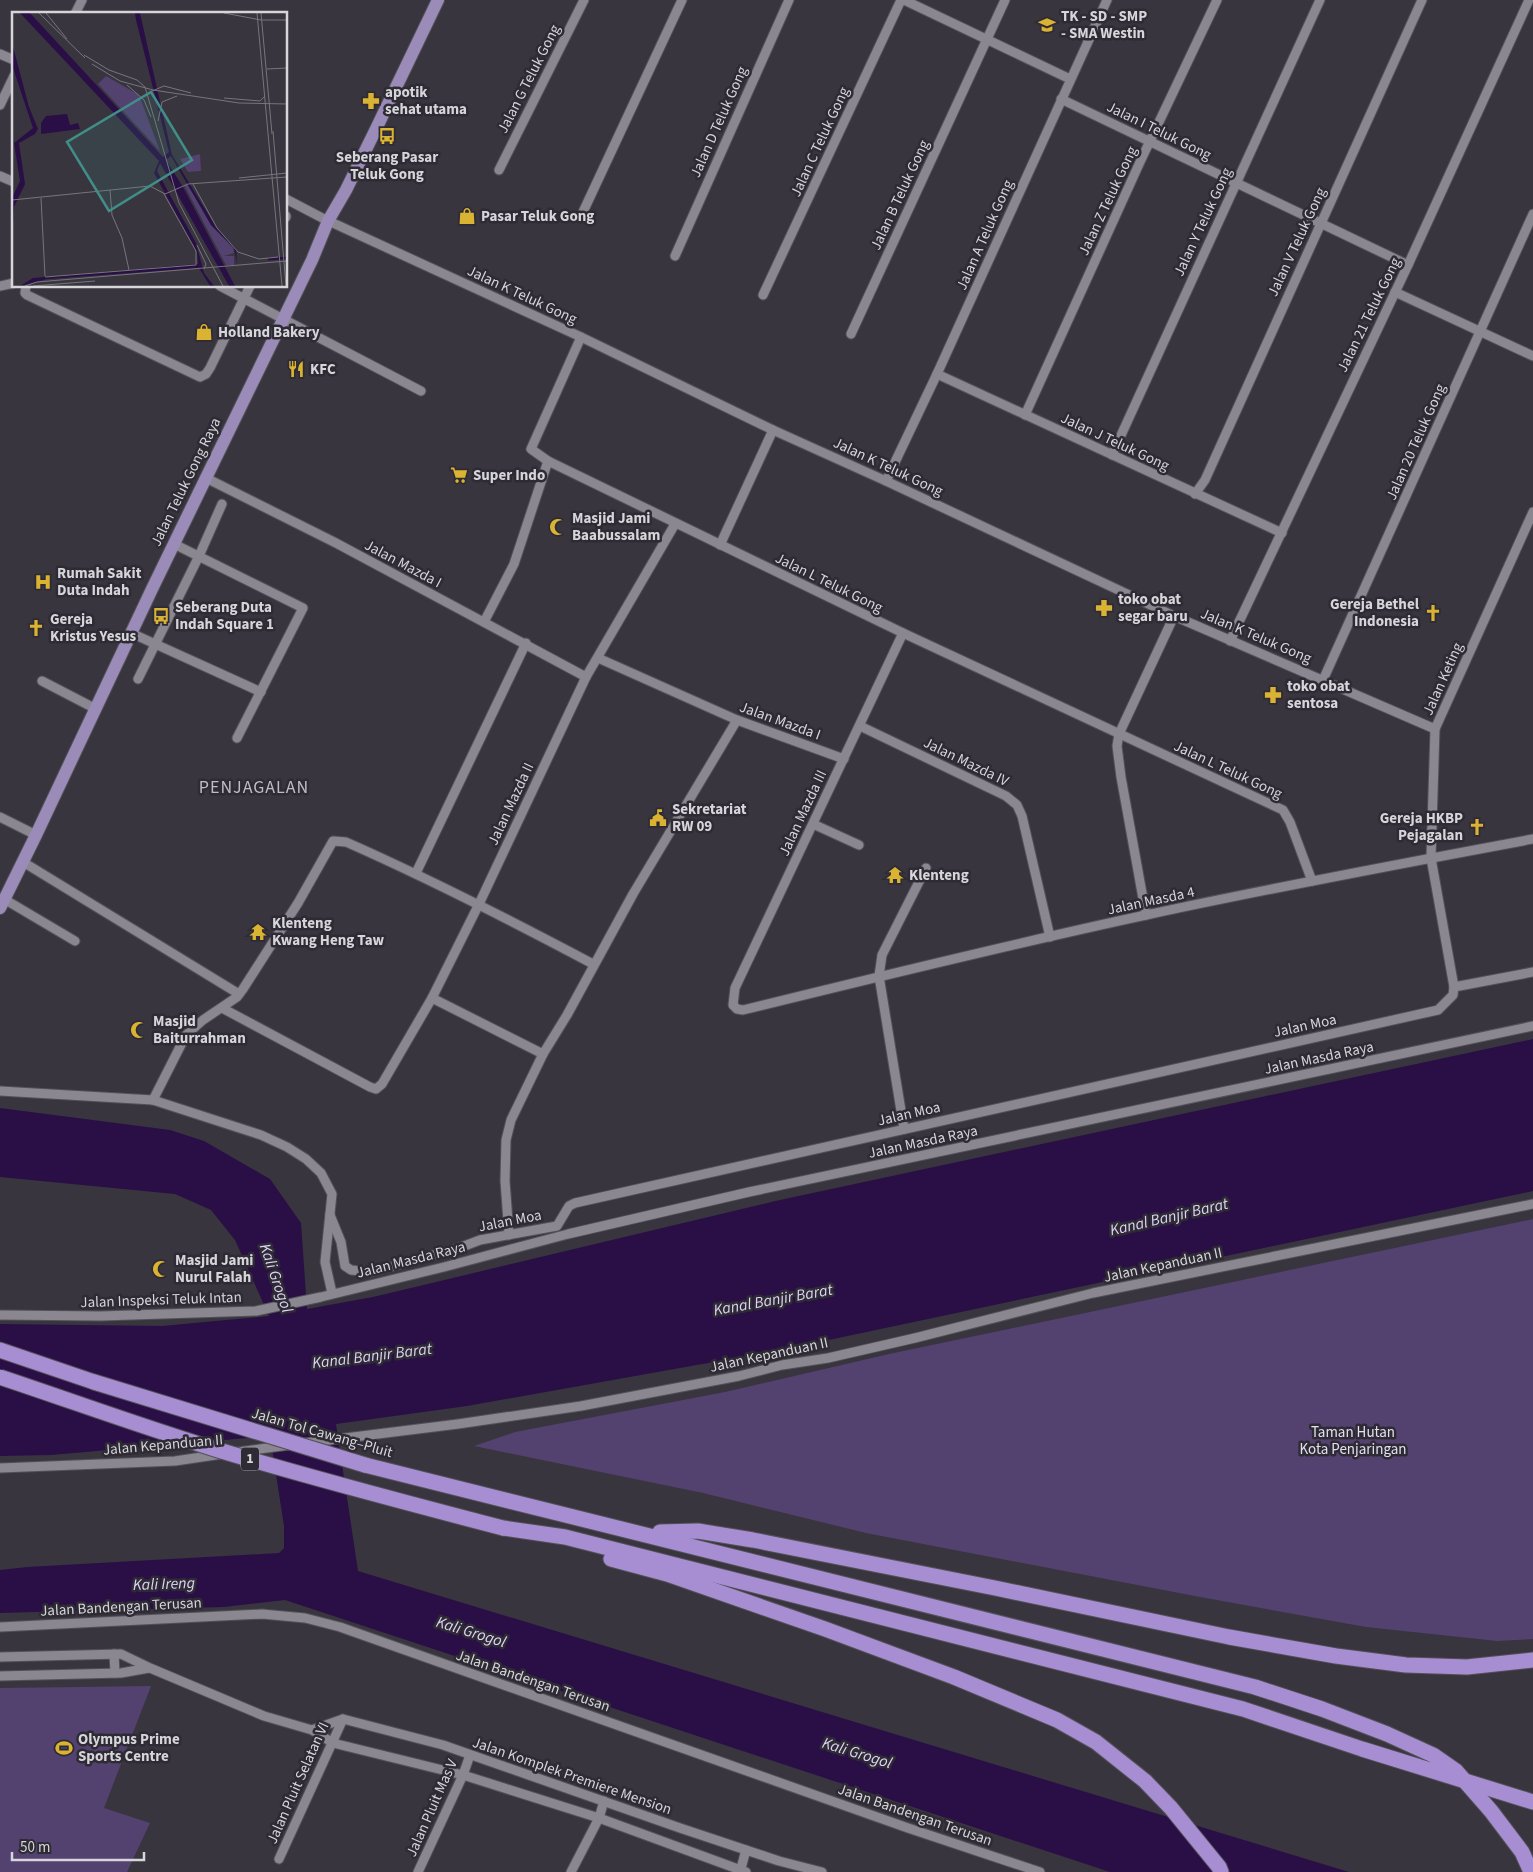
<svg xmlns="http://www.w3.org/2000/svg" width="1533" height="1872" viewBox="0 0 1533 1872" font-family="'Source Sans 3',sans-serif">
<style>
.green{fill:#534170}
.water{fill:#290f46}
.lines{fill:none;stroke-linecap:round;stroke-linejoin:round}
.minor-casing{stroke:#535158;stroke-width:11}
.major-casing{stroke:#535158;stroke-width:14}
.highway-casing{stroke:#535158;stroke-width:17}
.minor{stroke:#8a8791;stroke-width:9}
.major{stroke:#9b8bb8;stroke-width:12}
.highway{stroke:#a78ed2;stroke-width:15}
.highway-bridge-casing{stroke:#535158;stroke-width:17;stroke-linecap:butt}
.highway-bridge{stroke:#a78ed2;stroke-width:15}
.labels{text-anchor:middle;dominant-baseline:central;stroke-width:5;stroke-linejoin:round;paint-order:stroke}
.shield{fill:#2e2b34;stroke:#a4a2a8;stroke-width:1}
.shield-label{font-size:14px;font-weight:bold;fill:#d6d5da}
.poi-label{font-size:15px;font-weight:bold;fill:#d6d5da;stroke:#2e2b34;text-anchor:start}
.street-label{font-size:15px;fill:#d6d5da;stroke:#2e2b34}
.park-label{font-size:15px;fill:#e4def1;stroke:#2e2b34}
.water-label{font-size:16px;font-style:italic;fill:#ded2f6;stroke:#2e2b34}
.quarter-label{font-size:18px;letter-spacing:1px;fill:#bfbcc7;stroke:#2e2b34}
.inset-river{fill:none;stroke:#290f46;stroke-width:2.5}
.inset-road{fill:none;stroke:#77757c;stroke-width:1}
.view{fill:#418e89;fill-opacity:0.15;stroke:#418e89;stroke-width:2.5}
.inset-edge{fill:none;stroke:#d6d5da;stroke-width:2.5}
</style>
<rect width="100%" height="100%" fill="#38353e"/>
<g class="green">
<path d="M 1533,1219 L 1533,1639 L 1497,1641 L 1366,1627 L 1200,1597 L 866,1533 L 703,1493 L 474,1446 L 515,1432 L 725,1392 L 889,1354 Z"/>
<path d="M 151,1686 L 104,1808 L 150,1823 L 127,1872 L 0,1872 L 0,1688 Z"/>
</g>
<path class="water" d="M 1533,1039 L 1533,1191 L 786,1349 L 467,1406 L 336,1424 L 358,1571 L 1349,1872 L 1110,1872 L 285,1600 L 224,1607 L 0,1613 L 0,1570 L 27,1567 L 279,1553 L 284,1548 L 284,1526 L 270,1436 L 51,1455 L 0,1456 L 0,1324 L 162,1326 L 269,1316 L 235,1240 L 211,1210 L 175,1194 L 0,1177 L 0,1108 L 170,1130 L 204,1141 L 270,1179 L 301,1223 L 307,1309 L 373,1297 L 780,1200 Z"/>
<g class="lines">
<g class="minor-casing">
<g id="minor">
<path d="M 904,0 L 1070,79"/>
<path d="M 75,14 L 82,0"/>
<path d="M 0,54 L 14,60"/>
<path d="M 1061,99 L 1408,265"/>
<path d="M 0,105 L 14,76"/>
<path d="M 499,170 L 584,0"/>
<path d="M 0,176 L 14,182"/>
<path d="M 286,199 L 328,221"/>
<path d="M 583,212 L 682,0"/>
<path d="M 286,216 L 286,217"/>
<path d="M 333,223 L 581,337 L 773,430 L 886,481 L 1174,616 L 1435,729"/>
<path d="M 675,256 L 789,0"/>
<path d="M 0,286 L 14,283"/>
<path d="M 26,286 L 25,293 L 27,295 L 200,377 L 206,374 L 210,368 L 250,286"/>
<path d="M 220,286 L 421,391"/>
<path d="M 1395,292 L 1533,356"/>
<path d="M 763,295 L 901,0"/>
<path d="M 851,334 L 1005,0"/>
<path d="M 581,337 L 531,449 L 548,461 L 903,633 L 1283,810 L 1290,822 L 1312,881"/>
<path d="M 937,374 L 1282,533"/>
<path d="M 1025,415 L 1140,162 L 1217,0"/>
<path d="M 1112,455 L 1320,0"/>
<path d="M 206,478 L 336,543 L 586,677"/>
<path d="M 886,481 L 937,374 L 1107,0"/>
<path d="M 1195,494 L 1205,480 L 1422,0"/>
<path d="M 174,544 L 303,608 L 237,738"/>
<path d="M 720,545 L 773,430"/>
<path d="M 484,622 L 514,564 L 548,461"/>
<path d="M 131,633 L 261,692"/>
<path d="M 903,633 L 735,988 L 733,1005 L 737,1009 L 743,1010 C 877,977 1011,944 1146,915 C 1275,887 1404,863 1533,839"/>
<path d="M 1230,641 L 1408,265 L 1529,0"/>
<path d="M 598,658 L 737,720 L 844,759"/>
<path d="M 138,679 L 199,556 L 222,504"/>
<path d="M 1323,680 L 1533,214"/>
<path d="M 42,681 L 96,709"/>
<path d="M 860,726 L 1006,796 L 1017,805 L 1022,816 L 1050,937"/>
<path d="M 0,817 L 36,835"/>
<path d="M 813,824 L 859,845"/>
<path d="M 23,862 L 239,994"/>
<path d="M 416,873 L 526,643"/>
<path d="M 4,899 L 75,941"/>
<path d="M 1146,915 L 1121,777 L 1117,746 L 1119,734 L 1174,616"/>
<path d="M 1454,987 L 1533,972"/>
<path d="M 432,998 L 543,1054"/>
<path d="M 222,1008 L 370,1087 L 376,1089 L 382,1084 L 432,998 L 479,904 L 586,677 L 675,524"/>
<path d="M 0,1091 L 153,1100 L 261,1135 L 287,1147 L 306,1159 L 321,1173 L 332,1194 L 325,1262 L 332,1293"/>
<path d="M 153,1100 L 186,1035 L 203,1020 L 237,997 L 243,989 L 298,903 L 333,841 L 346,842 C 430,879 512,921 593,964"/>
<path d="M 904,1129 L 879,976 L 882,955 L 926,868"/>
<path d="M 330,1215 L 341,1242 L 345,1266 L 351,1270 L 371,1272 L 459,1248 L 480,1240 L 557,1226 L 569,1206 L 575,1203 L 1438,1010 L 1453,995 L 1454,987 L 1431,858 L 1435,729 L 1533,512"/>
<path d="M 509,1235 L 505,1181 L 506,1140 L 511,1120 L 543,1054 L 567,1015 L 633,894 L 737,720"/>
<path d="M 0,1315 L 101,1316 L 256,1311 L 321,1297 L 444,1267 L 568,1234 L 749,1192 L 1533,1026"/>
<path d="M 305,1443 L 458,1424 L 581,1406 L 739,1376 L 782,1365 L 828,1358 L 915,1338 L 1093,1293 L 1533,1204"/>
<path d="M 238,1452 L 289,1445"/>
<path d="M 0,1468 L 175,1461 L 222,1454"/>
<path d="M 0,1627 L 262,1614 L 305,1618 L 340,1627 L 908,1828 L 1040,1872"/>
<path d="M 114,1654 L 115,1673"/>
<path d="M 0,1657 L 121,1654 L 150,1668 L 264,1716 L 312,1730 L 333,1743 L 463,1775 L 599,1818 L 746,1872"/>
<path d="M 0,1676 L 121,1673 L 149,1668"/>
<path d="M 312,1730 L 343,1719 L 443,1745 L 680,1828 L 779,1861 L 822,1872"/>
<path d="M 279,1859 L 343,1719"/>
<path d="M 418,1872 L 463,1775 L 470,1755"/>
<path d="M 571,1872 L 599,1818 L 604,1801"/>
<path d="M 740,1872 L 746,1850"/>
</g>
</g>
<g class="major-casing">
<path id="major" d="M 0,908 L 36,835 L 152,589 L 312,260 L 328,221 L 346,190 L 376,129 L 438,0"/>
</g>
<g class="highway-casing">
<g id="highway">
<path d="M 0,1350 L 94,1382"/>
<path d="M 365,1465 L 1255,1687 L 1322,1709 L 1387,1734 L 1433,1755 L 1456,1771 L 1491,1811 L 1522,1852 L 1531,1872"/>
<path d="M 503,1528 L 565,1537 L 1243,1709 L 1362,1749 L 1533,1802"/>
<path d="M 660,1532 L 698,1531 L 753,1540 L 995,1588 L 1229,1637 L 1336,1656 L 1406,1665 L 1467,1667 L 1533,1660"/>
<path d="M 611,1559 L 667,1574 L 825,1629 L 954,1677 L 1057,1720 L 1096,1742 L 1145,1781 L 1171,1808 L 1219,1867 L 1221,1872"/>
</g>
</g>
<use href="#minor" class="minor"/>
<use href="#major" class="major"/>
<use href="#highway" class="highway"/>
<g class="highway-bridge-casing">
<g id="highway-bridge">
<path d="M 0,1377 C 72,1401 143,1427 215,1449 C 311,1478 407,1503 503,1528"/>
<path d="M 94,1382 L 365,1465"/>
</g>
</g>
<use href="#highway-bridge" class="highway-bridge"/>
</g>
<defs>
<g id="school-bare" transform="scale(1.35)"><path d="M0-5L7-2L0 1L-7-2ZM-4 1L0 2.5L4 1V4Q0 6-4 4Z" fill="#dab333" stroke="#2e2b34" stroke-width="2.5" paint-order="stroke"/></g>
<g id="pharmacy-bare" transform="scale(1.35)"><path d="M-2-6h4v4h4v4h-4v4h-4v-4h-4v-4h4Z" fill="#dab333" stroke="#2e2b34" stroke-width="2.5" paint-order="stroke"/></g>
<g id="bus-bare" transform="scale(1.35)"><path d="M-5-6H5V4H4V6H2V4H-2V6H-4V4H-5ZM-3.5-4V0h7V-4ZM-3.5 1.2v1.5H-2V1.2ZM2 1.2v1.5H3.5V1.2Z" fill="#dab333" stroke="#2e2b34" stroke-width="2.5" paint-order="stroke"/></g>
<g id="shop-bare" transform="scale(1.35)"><path d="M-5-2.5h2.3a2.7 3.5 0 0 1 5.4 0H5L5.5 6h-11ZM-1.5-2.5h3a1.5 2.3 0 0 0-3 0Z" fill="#dab333" stroke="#2e2b34" stroke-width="2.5" paint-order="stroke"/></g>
<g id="restaurant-bare" transform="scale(1.35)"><path d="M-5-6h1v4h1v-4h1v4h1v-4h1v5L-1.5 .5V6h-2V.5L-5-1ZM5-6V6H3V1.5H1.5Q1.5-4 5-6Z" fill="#dab333" stroke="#2e2b34" stroke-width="2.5" paint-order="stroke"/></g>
<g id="supermarket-bare" transform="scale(1.35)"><path d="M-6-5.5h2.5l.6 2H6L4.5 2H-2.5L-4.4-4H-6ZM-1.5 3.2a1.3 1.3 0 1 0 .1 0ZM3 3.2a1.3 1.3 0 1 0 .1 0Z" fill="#dab333" stroke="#2e2b34" stroke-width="2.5" paint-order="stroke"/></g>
<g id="mosque-bare" transform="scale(1.35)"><path d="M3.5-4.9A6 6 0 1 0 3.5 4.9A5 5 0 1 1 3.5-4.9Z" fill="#dab333" stroke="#2e2b34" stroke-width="2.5" paint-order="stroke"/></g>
<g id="hospital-bare" transform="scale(1.35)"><path d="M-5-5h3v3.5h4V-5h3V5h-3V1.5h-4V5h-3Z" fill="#dab333" stroke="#2e2b34" stroke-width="2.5" paint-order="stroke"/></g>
<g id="church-bare" transform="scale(1.35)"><path d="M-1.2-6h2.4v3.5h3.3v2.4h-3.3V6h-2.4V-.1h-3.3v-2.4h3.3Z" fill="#dab333" stroke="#2e2b34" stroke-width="2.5" paint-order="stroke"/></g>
<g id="civic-bare" transform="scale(1.35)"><path d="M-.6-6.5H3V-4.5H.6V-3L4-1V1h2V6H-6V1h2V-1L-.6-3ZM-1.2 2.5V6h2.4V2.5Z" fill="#dab333" stroke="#2e2b34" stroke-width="2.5" paint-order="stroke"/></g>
<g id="temple-bare" transform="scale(1.35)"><path d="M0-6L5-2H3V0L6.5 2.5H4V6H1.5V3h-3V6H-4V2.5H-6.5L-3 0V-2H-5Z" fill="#dab333" stroke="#2e2b34" stroke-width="2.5" paint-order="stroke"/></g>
<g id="stadium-bare" transform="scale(1.35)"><path d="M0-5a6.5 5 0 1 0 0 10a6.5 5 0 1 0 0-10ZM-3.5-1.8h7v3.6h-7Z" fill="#dab333" stroke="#2e2b34" stroke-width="2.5" paint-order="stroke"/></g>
</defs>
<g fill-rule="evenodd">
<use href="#school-bare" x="1047" y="25"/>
<use href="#pharmacy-bare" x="371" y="101"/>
<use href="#bus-bare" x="387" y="136"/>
<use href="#shop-bare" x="467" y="216"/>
<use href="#shop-bare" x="204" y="332"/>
<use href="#restaurant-bare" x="296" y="369"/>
<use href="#supermarket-bare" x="459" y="475"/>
<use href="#mosque-bare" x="558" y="527"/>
<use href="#hospital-bare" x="43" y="582"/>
<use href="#pharmacy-bare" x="1104" y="608"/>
<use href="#church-bare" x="1433" y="613"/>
<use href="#bus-bare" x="161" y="616"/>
<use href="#church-bare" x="36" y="628"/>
<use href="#pharmacy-bare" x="1273" y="695"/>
<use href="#civic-bare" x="658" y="818"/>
<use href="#church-bare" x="1477" y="827"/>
<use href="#temple-bare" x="895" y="875"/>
<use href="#temple-bare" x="258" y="932"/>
<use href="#mosque-bare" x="139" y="1030"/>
<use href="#mosque-bare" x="161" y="1269"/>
<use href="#stadium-bare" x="64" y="1748"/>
</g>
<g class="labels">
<rect class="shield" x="241" y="1447.5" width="18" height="23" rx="4"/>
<g class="shield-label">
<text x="250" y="1459">1</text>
</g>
<g class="poi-label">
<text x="1061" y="16">TK - SD - SMP<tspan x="1061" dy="17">- SMA Westin</tspan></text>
<text x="385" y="92">apotik<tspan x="385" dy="17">sehat utama</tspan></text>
<text x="387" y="157" text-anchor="middle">Seberang Pasar<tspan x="387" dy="17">Teluk Gong</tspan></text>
<text x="481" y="216">Pasar Teluk Gong</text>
<text x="218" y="332">Holland Bakery</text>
<text x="310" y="369">KFC</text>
<text x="473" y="475">Super Indo</text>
<text x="572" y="518">Masjid Jami<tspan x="572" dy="17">Baabussalam</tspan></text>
<text x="57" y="573">Rumah Sakit<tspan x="57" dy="17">Duta Indah</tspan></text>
<text x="1118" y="599">toko obat<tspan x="1118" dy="17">segar baru</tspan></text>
<text x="1419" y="604" text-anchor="end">Gereja Bethel<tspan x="1419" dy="17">Indonesia</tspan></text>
<text x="175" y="607">Seberang Duta<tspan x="175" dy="17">Indah Square 1</tspan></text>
<text x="50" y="619">Gereja<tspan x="50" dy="17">Kristus Yesus</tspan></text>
<text x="1287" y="686">toko obat<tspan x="1287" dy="17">sentosa</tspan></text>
<text x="672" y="809">Sekretariat<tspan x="672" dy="17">RW 09</tspan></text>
<text x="1463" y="818" text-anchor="end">Gereja HKBP<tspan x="1463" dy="17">Pejagalan</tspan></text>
<text x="909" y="875">Klenteng</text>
<text x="272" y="923">Klenteng<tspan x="272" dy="17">Kwang Heng Taw</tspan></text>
<text x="153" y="1021">Masjid<tspan x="153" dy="17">Baiturrahman</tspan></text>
<text x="175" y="1260">Masjid Jami<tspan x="175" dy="17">Nurul Falah</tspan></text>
<text x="78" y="1739">Olympus Prime<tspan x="78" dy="17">Sports Centre</tspan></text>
</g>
<g class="street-label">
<text transform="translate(529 79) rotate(-63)">Jalan G Teluk Gong</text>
<text transform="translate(719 122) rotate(-66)">Jalan D Teluk Gong</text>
<text transform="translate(1159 131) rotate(26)">Jalan I Teluk Gong</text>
<text transform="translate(820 142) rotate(-65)">Jalan C Teluk Gong</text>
<text transform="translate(900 195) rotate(-65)">Jalan B Teluk Gong</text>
<text transform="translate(1108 201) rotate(-65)">Jalan Z Teluk Gong</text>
<text transform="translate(1203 222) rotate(-65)">Jalan Y Teluk Gong</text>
<text transform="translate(985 235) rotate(-66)">Jalan A Teluk Gong</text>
<text transform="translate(1297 242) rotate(-65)">Jalan V Teluk Gong</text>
<text transform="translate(522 295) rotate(25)">Jalan K Teluk Gong</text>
<text transform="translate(1369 315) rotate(-64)">Jalan 21 Teluk Gong</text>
<text transform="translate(1115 442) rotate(25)">Jalan J Teluk Gong</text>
<text transform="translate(1416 442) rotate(-66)">Jalan 20 Teluk Gong</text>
<text transform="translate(888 467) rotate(25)">Jalan K Teluk Gong</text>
<text transform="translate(186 482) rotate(-64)">Jalan Teluk Gong Raya</text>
<text transform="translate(403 564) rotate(28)">Jalan Mazda I</text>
<text transform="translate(829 583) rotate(26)">Jalan L Teluk Gong</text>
<text transform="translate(1256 636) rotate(23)">Jalan K Teluk Gong</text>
<text transform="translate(1443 679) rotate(-66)">Jalan Keting</text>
<text transform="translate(780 721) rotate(20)">Jalan Mazda I</text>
<text transform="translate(966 762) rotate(26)">Jalan Mazda IV</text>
<text transform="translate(1228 770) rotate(25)">Jalan L Teluk Gong</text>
<text transform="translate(511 804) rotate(-65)">Jalan Mazda II</text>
<text transform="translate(803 813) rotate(-65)">Jalan Mazda III</text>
<text transform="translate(1151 901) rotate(-12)">Jalan Masda 4</text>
<text transform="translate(1305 1026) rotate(-12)">Jalan Moa</text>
<text transform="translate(1319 1058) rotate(-12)">Jalan Masda Raya</text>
<text transform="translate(909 1114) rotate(-13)">Jalan Moa</text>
<text transform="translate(923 1142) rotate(-12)">Jalan Masda Raya</text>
<text transform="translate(510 1221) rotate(-11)">Jalan Moa</text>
<text transform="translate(411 1260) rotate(-14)">Jalan Masda Raya</text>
<text transform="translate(1163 1265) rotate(-12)">Jalan Kepanduan II</text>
<text transform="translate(161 1300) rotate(-2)">Jalan Inspeksi Teluk Intan</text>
<text transform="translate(769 1355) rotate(-12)">Jalan Kepanduan II</text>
<text transform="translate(322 1433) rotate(16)">Jalan Tol Cawang–Pluit</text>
<text transform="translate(163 1445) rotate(-5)">Jalan Kepanduan II</text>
<text transform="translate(121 1607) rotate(-3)">Jalan Bandengan Terusan</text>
<text transform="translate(533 1681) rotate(19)">Jalan Bandengan Terusan</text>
<text transform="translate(572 1776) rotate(19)">Jalan Komplek Premiere Mension</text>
<text transform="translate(298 1783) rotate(-66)">Jalan Pluit Selatan VI</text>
<text transform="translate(432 1808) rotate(-66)">Jalan Pluit Mas V</text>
<text transform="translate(915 1815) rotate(19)">Jalan Bandengan Terusan</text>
</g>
<g class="park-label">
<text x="1353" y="1432">Taman Hutan<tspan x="1353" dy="17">Kota Penjaringan</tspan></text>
</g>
<g class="water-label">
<text transform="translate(1169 1217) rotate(-13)">Kanal Banjir Barat</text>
<text transform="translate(276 1278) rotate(71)">Kali Grogol</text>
<text transform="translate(773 1300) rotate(-10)">Kanal Banjir Barat</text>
<text transform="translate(372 1356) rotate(-7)">Kanal Banjir Barat</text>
<text transform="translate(164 1584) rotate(-2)">Kali Ireng</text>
<text transform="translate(471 1632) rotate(17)">Kali Grogol</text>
<text transform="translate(857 1753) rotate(17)">Kali Grogol</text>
</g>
<g class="quarter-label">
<text x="254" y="787">PENJAGALAN</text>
</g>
</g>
<g transform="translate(12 12)">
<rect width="275" height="275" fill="#38353e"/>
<path d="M 94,64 L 127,83 L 148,139 L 86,72 ZM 188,142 L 189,159 L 176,160 L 168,147 ZM 176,172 L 199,213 L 221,236 L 222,241 L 212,244 L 222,244 L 222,253 L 214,253 L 172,173 Z" fill="#534170"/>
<path d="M 8,1 L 18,1 L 151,145 L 157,140 L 124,8 L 123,1 L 128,1 L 160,143 L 204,215 L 224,237 L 225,252 L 222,236 L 199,213 L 159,144 L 154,148 L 171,175 L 223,274 L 217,274 L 148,151 L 145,159 L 184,231 L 192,261 L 202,274 L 198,274 L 187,256 L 35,267 L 8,274 L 21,266 L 186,252 L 185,240 L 142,161 L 147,149 ZM 0,31 L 17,95 L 26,117 L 23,122 L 7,131 L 13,172 L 2,195 L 0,230 L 0,186 L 8,169 L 2,131 L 21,116 L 0,53 ZM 55,102 L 58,113 L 66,111 L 68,117 L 29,122 L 29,111 L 34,104 Z" fill="#290f46"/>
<path class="inset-river" d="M 256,247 L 275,246"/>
<path class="inset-road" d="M 27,1 L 73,46M 34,1 L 55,27M 212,1 L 249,8 L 275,8M 245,1 L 270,274M 249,1 L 260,122M 72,43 L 97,58 L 125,68 L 133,75 L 167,191 L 211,274M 80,52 L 108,69 L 141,78 L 227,91 L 275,92M 255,57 L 275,56M 115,73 L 132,88 L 139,105M 140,79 L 152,74 L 179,81M 212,86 L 248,89 L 253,84M 146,109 L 150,90 L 165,84M 261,119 L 274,274M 227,166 L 275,161M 181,172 L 205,216 L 226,240 L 247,247 L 266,245M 98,178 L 100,203 L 110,226 L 117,258M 29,186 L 33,264M 0,188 L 138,174 L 153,182 L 176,172 L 275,165M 185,233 L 194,252 L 192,257M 33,265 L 184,253 L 184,239 L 152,182M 13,274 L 25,270 L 275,249M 21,274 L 83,269"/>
<path class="view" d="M 139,80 L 180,148 L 97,199 L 55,130 Z"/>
<rect width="275" height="275" class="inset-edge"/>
</g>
<path d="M12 1852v8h132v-8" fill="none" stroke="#d6d5da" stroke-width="2.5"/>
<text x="20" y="1852" font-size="15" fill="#d6d5da" stroke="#2e2b34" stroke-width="4" paint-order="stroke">50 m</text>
</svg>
